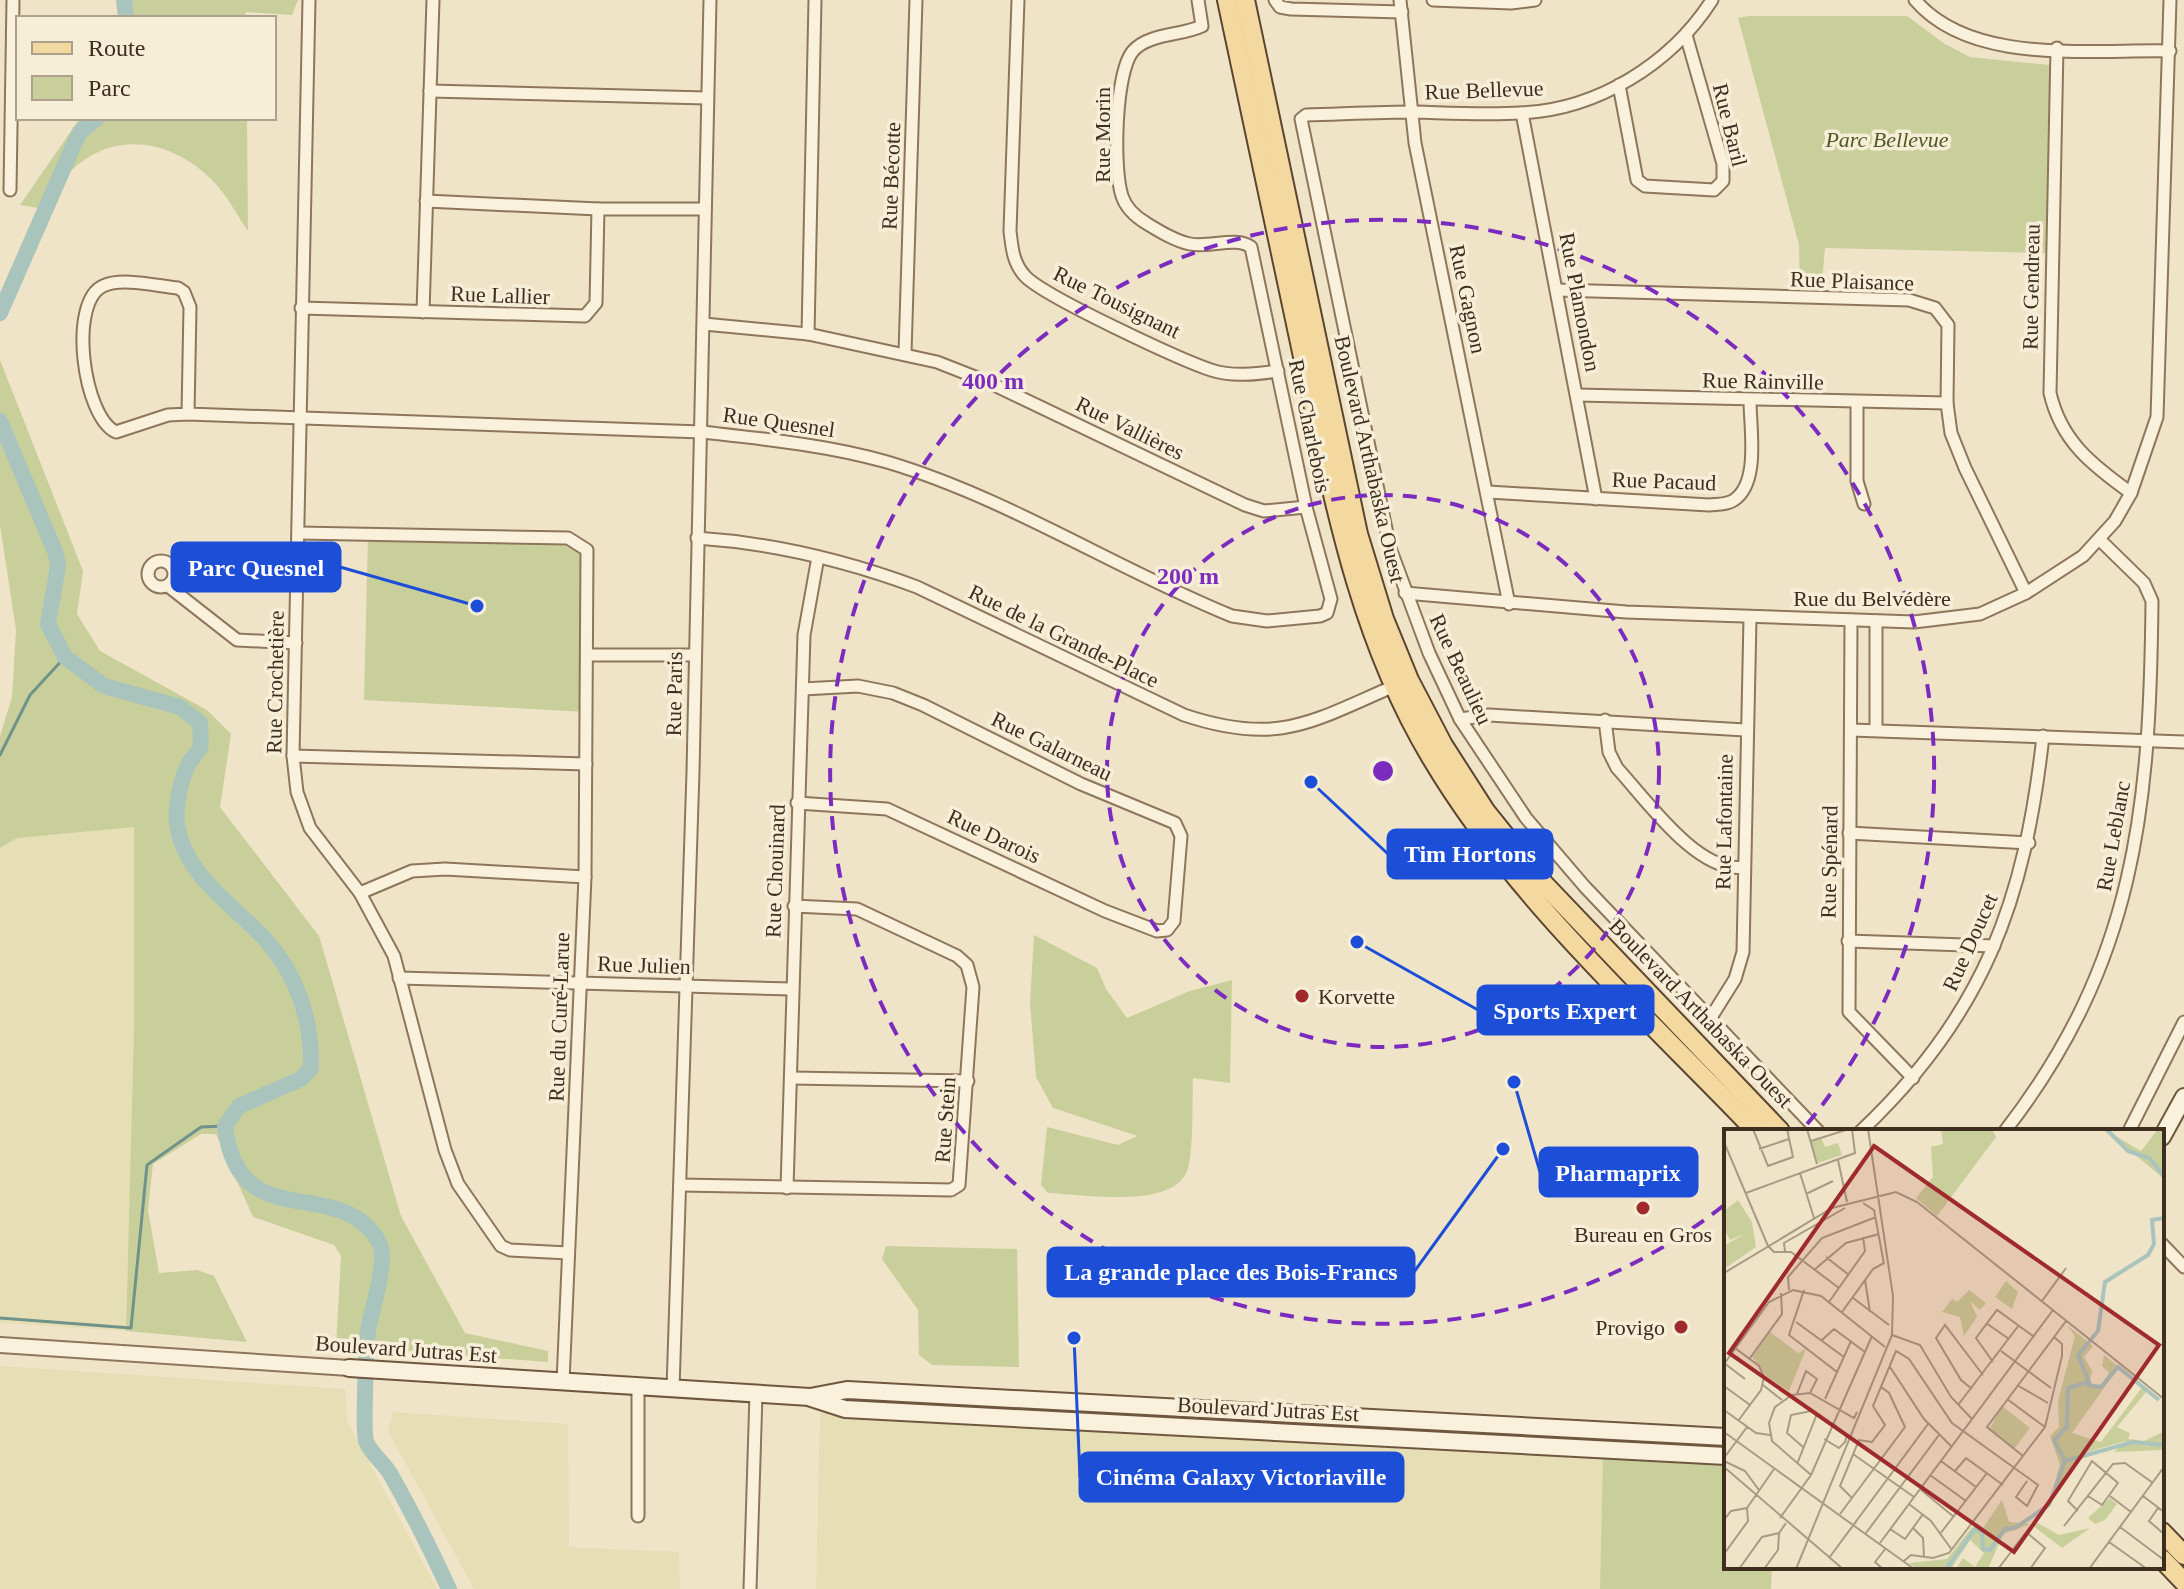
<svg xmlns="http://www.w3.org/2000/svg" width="2184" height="1589" viewBox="0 0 2184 1589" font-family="'Times New Roman',serif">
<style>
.farmland{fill:#e6deb5}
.green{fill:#c9cf9b}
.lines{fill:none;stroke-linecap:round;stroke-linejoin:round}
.stream{stroke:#6f938a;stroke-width:3}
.river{stroke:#a9c4bc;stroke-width:16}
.minor-casing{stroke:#8d765c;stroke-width:15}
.tertiary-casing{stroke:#8d765c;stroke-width:18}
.secondary-casing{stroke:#6f573f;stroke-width:20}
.primary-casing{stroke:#5b4430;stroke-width:22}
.minor{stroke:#faf1dc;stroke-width:11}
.tertiary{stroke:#faf1dc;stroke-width:14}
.secondary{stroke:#faf1dc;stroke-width:16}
.primary{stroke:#f3d9a0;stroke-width:18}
.ring{fill:none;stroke:#7b2cbf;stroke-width:4;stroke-dasharray:14 10}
.poi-dot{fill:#9e2a2b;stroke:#f7eed8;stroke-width:3}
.labels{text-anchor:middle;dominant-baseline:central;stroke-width:7;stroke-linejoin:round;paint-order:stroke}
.street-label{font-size:22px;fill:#3d2e20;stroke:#f7eed8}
.park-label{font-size:22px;font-style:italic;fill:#4d5a26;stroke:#f7eed8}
.poi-label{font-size:22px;fill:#3d2e20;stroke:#f7eed8;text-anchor:start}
.inset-river{fill:none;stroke:#a9c4bc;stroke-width:4}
.inset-road{fill:none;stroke:#a89b85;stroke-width:2}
.view{fill:#9e2a2b;fill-opacity:0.15;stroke:#9e2a2b;stroke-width:4}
.inset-edge{fill:none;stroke:#3d2e20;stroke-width:4}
.centre{fill:#7b2cbf;stroke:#f7eed8;stroke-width:4}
.ring-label{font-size:24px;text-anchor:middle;font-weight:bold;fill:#7b2cbf;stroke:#f7eed8;stroke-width:7;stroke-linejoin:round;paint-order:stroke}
.leader{fill:none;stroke:#1d4ed8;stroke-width:3}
.callout-dot{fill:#1d4ed8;stroke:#f7eed8;stroke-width:3}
.callout{fill:#1d4ed8;stroke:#1d4ed8;stroke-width:3}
.callout-label{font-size:24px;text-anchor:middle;font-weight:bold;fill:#fff}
</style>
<rect width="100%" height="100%" fill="#f0e4c8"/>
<g class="farmland">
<path d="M 134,826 L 134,1026 L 126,1331 L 0,1323 L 0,848 L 17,838 Z"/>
<path d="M 0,1366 L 345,1389 L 347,1421 L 437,1589 L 0,1589 Z"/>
<path d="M 820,1410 L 949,1421 L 1603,1455 L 1600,1589 L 816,1589 Z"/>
<path d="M 393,1412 L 568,1424 L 569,1547 L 679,1552 L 680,1589 L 474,1589 L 388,1431 Z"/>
</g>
<g class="green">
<path d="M 123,0 L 298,0 L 292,15 L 246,12 L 245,18 L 123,18 Z"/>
<path d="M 1749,16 L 1907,16 L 1945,44 L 1970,57 L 2050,65 L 2046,253 L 1825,248 L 1821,295 L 1800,295 L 1799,245 L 1738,18 Z"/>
<path d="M 80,118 L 247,118 L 248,231 C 237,215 226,194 212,180 C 171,139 112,129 69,173 C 59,183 52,197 44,209 L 20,205 Z"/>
<path d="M 0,360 L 83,571 L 77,614 L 100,651 L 207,710 L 231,734 L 220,807 L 319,936 L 401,1216 L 465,1333 L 548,1351 L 548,1362 L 336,1346 L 341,1256 L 334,1245 L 253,1217 L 216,1134 L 201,1134 L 153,1164 L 148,1210 L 159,1273 L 197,1270 L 214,1276 L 247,1342 L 126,1331 L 134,1026 L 134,827 L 17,838 L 0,848 L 0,736 L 12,697 L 16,630 L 0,525 Z"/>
<path d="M 368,534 L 568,538 L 587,550 L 587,712 L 364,700 Z"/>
<path d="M 1034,935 L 1097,968 L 1106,989 L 1127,1018 L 1190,991 L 1232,980 L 1230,1083 L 1193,1078 C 1192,1100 1194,1153 1187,1171 C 1172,1210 1081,1194 1048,1193 L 1041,1185 L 1047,1127 L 1118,1145 L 1137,1136 L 1053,1108 L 1036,1077 L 1030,1003 Z"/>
<path d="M 886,1246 L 1017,1249 L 1019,1367 L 932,1365 L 919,1355 L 918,1310 L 882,1259 Z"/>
<path d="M 1603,1455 L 1726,1465 L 1726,1567 L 1772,1567 L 1771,1589 L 1600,1589 Z"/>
</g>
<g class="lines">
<g class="stream">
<path d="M 0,755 L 30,695 L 65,657"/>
<path d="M 0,1318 L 131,1328 L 147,1165 L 201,1127 L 225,1126"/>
</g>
<g class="river">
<path d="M 124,0 L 126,18"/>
<path d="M 0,313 L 75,142 L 80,132 L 97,118"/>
<path d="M 0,421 L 56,554 L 58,566 L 48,624 L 65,657 L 104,686 L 180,707 L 200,723 C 200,730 202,742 200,748 C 198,753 192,758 189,763 C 181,778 175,806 177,823 C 183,874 232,904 264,938 C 297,974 312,1020 311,1068 L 301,1079 L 239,1106 L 225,1126 C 238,1239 339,1172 379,1242 C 389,1259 371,1311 368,1331 C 366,1345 363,1432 366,1441 C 370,1453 385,1464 391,1475 C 412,1512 431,1550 449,1589"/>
</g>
<g class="minor-casing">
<g id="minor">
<path d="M 309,0 L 293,756 L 297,792 L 310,828 L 360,893 L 394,956 L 445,1150 L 458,1184 L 501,1246 L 510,1250 L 568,1253"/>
<path d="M 1018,0 L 1010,231 C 1012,248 1013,263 1025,276 C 1043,296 1181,360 1211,370 C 1232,377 1257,374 1278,371"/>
<path d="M 1275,0 L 1280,7 L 1291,9 L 1402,12"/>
<path d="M 1400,0 L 1415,143 L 1509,604"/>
<path d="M 1433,0 L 1511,3 L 1535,0"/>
<path d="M 1712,0 C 1671,64 1597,110 1520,113 C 1485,115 1450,113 1416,112 C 1380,112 1343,114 1306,115 L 1301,119 L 1390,548 L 1429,653 L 1460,719 L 1526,818 L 1585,887 L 1818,1131"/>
<path d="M 1915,0 C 1971,66 2091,49 2170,51"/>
<path d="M 2057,48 L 2050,393 C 2061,441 2092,465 2131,493"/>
<path d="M 1619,85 L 1637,180 L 1645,186 L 1714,190 L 1723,181 L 1723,164 L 1686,35"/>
<path d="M 430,91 L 707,98"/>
<path d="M 1522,113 L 1596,499"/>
<path d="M 10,190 L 13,0"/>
<path d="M 426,201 L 598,209 L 705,209"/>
<path d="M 1557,290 L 1909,300 L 1935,308 L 1948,325 L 1947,403 L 1951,433 L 1965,468 L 2026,593"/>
<path d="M 301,308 L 585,316 L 596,303 L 598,209"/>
<path d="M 423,312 L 433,0"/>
<path d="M 704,324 L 808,334 L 937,362 L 988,382 L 1245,505 L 1264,511 L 1306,507"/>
<path d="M 808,334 L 815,0"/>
<path d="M 905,353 L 916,0"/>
<path d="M 1577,395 L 1947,403"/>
<path d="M 1857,402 L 1857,481 L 1864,504"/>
<path d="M 188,414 L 190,307 L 184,292 L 178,288 C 157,286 122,277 103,286 C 68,302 83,417 116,432 L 168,415 L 188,414 L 702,432 C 764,439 827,445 887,462 C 1008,498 1116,569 1232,616 L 1267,621 L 1320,616 L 1327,613 L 1331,599 L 1306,507 L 1251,247 C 1236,236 1209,248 1190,244 C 1175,241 1159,231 1146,223 C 1136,217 1126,208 1122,196 C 1113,169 1115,72 1133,51 C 1149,33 1181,36 1202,26 L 1198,0"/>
<path d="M 1488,492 L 1709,505 C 1717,504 1727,505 1734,500 C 1760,483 1750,428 1750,401"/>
<path d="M 299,533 L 568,538 L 587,550 L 585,877 L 563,1382"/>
<path d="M 697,538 C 772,543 847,561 917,587 L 1184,715 C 1280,747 1312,721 1399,684"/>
<circle cx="161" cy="574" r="13"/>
<path d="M 168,586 L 237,640 L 296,643"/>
<path d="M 1405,593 L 1626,612 L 1914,622 L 1980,614 L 2026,593 L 2083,556 L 2115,521 L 2131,493 L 2157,417 L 2170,0"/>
<path d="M 1851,620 L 1849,1012 L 1913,1078"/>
<path d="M 1876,621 L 1876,730"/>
<path d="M 588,655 L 694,655"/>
<path d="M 1460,719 L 1489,715 L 1745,730"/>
<path d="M 1605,720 L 1609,752 L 1617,768 C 1645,798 1698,874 1743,867"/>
<path d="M 1851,730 L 2184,742"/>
<path d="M 293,756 L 586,764"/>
<path d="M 797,803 L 887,809 L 1105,911 L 1157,931 L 1167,930 L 1174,921 L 1181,836 L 1175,823 L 1081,784 L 923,705 L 893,693 L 858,686 L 803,689"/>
<path d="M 1849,833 L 2029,843"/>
<path d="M 360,893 L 412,871 L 445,869 L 585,877"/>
<path d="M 1848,941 L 1994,946"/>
<path d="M 399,978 L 792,989"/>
<path d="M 1710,1019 L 1735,979 L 1743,952 L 1750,618"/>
<path d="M 791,1078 L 968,1081"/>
<path d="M 1861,1131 C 1984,1015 2025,900 2043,736"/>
<path d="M 2005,1131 C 2136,962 2150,807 2152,601 L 2144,583 L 2100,540"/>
<path d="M 2129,1131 L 2184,1022"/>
<path d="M 680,1185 L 951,1190 L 959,1185 L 973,987 L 967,965 L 957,956 L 857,909 L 794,906"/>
<path d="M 787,1188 L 804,635 L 818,557"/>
<path d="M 2162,1244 L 2184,1267"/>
<path d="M 638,1386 L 638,1516"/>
<path d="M 673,1389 L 693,772 L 710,0"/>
<path d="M 750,1589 L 756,1394"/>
</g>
</g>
<g class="tertiary-casing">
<path id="tertiary" d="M 0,1345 L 349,1368"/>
</g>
<g class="secondary-casing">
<g id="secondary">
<path d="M 2162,1137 L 2184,1097"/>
<path d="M 349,1368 L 810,1397 L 847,1390 L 1726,1437"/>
<path d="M 811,1398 L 845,1409 L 1726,1456"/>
</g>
</g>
<g class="primary-casing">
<g id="primary">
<path d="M 1227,0 C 1253,122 1279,244 1305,366 C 1334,501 1359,637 1431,757 C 1515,899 1643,1013 1756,1131"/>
<path d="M 1245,0 L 1358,534 L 1384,619 L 1409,680 L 1443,745 L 1486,812 L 1544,884 L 1780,1131"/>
<path d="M 2162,1532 L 2184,1555"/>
<path d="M 2162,1559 L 2184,1582"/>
</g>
</g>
<use href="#minor" class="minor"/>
<use href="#tertiary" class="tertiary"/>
<use href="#secondary" class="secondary"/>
<use href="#primary" class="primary"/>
</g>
<g class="ring">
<circle cx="1383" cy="771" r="276"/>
<path d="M1723 1206A552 552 0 1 1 1803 1129"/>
</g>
<g class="poi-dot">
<circle cx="1302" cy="996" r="8"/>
<circle cx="1643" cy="1208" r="8"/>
<circle cx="1681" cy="1327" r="8"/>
</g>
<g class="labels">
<g class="street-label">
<text transform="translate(1484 90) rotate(-2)">Rue Bellevue</text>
<text transform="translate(1730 125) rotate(76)">Rue Baril</text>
<text transform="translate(1102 135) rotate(-90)">Rue Morin</text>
<text transform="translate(891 176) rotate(-88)">Rue Bécotte</text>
<text transform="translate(1852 281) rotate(2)">Rue Plaisance</text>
<text transform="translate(2031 287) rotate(-89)">Rue Gendreau</text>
<text transform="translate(500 295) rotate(2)">Rue Lallier</text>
<text transform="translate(1468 299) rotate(78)">Rue Gagnon</text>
<text transform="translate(1117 302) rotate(26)">Rue Tousignant</text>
<text transform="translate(1580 302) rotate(79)">Rue Plamondon</text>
<text transform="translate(1763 381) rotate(1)">Rue Rainville</text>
<text transform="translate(779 422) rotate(8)">Rue Quesnel</text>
<text transform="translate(1310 426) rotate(78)">Rue Charlebois</text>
<text transform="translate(1130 428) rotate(26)">Rue Vallières</text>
<text transform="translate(1370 459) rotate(77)">Boulevard Arthabaska Ouest</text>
<text transform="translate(1664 481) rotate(2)">Rue Pacaud</text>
<text x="1872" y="598">Rue du Belvédère</text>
<text transform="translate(1064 636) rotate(26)">Rue de la Grande-Place</text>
<text transform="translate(1461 669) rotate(65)">Rue Beaulieu</text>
<text transform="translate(275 682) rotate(-89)">Rue Crochetière</text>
<text transform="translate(674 694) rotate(-89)">Rue Paris</text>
<text transform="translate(1052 746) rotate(26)">Rue Galarneau</text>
<text transform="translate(1724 822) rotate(-89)">Rue Lafontaine</text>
<text transform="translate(994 836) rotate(25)">Rue Darois</text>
<text transform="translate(2113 836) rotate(-80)">Rue Leblanc</text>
<text transform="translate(1829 862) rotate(-89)">Rue Spénard</text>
<text transform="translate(775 871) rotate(-88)">Rue Chouinard</text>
<text transform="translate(1970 942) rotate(-66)">Rue Doucet</text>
<text transform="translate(644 965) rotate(2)">Rue Julien</text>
<text transform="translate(1701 1013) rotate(46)">Boulevard Arthabaska Ouest</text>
<text transform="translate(559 1017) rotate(-88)">Rue du Curé-Larue</text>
<text transform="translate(945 1120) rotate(-86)">Rue Stein</text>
<text transform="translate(406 1349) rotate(4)">Boulevard Jutras Est</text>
<text transform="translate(1268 1409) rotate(3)">Boulevard Jutras Est</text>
</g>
<g class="park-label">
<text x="1887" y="139">Parc Bellevue</text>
</g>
<g class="poi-label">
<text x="1318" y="996">Korvette</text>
<text x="1643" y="1234" text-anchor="middle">Bureau en Gros</text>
<text x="1665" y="1327" text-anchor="end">Provigo</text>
</g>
</g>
<g transform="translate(1724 1129)">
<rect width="440" height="440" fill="#f0e4c8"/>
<path d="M 217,0 L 268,0 L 272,8 L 213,87 L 192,69 L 209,48 L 207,18 L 219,15 ZM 380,0 L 417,22 L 434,0 L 440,0 L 440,50 ZM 97,8 L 101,18 L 114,14 L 118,26 L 94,34 L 87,13 ZM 14,71 L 28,93 L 32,118 L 0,140 L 0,117 L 20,105 L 6,111 L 0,100 L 0,82 ZM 282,152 L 294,163 L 288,180 L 271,168 ZM 245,161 L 262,174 L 256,181 L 246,172 L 253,188 L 240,207 L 236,188 L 218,183 L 228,170 L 233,173 ZM 343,196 L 369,217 L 360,228 L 368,242 L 365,256 L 376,258 L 381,252 L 385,243 L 378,237 L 380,226 L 395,238 L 348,304 L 377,313 L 419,257 L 423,262 L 393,298 L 406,304 L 404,310 L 420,312 L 439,303 L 440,321 L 390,323 L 402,312 L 363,323 L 345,340 L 323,381 L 336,336 L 326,307 L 335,298 L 334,272 L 351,207 ZM 46,203 L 74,224 L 82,220 L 65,262 L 42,247 L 28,228 ZM 278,277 L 306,299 L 290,320 L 265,301 ZM 386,369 L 393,375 L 381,391 L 371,395 L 364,389 ZM 278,371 L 285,393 L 306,395 L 279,405 L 264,440 L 232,440 L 239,429 L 251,438 L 260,424 L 246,411 L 227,440 L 193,440 L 185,434 L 223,430 L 248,398 L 259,399 ZM 312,393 L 335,406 L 366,399 L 338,419 L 308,396 Z" fill="#c9cf9b"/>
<path class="inset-river" d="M 382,0 L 404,22 L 425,29 L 440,47M 363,256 L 377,258 L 394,238 L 435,271M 341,332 L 409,313 L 440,316M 222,440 L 251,400 L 258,403 L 259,420 L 266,421 L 281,400 L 291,399 L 325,376 L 341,332 L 330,311 L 343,298 L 344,259 L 365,253 L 354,226 L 374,202 L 381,153 L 424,126 L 430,115 L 428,91 L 440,89"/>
<path class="inset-road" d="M 29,0 L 44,37 L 69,28 L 63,0M 83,0 L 93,35M 87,12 L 125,0M 0,13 L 44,117M 35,20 L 65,10M 114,31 L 123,73M 76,44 L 90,89M 22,64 L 131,24 L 128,0M 82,65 L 109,52M 139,74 L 150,81 L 160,135M 44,117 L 50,123 L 67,123 L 115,159M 61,122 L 60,114 L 121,79M 102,128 L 125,146M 90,141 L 122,114 L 155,105M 0,144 L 108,79 L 172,63 L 193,73 L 369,213M 141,151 L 146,183M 65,161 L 64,148 L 98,109 L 152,88M 80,161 L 65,206 L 113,243M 129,169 L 165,196M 318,172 L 342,139M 105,173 L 141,122 L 139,108M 118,183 L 149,140 L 160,134M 72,193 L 120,228M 262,194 L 285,210M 168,206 L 196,216 L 227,268 L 248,290M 98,211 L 110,200 L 141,223M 369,213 L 440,270M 11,219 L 35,237 L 40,248 L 37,261 L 14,292M 277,222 L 327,259M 26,229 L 58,185 L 57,164M 269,233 L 252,209 L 273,181 L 309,207M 0,234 L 21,250M 0,235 L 45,173 L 69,161 L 97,167 L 161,218M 166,238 L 200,290 L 227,317M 39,256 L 58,271M 293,256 L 324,274M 0,257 L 26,276M 248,260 L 237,251 L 212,209 L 221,196 L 259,246M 73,265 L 82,242 L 93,250 L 86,264M 101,270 L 127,212M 283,270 L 321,298M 234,276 L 295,196M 0,281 L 32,304 L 46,306M 0,303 L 190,440M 100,310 L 115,319 L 121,313 L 123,306 L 108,294M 79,318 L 63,304 L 67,286 L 87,282 L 107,296M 129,325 L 190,368M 299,327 L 263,298 L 342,192M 0,329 L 23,298M 0,332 L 21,342 L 35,361M 217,332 L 252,358M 73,335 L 93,285M 0,338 L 119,440M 231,342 L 242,329 L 279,356M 87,346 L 48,312 L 45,294 L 51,278 L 68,266 L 86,264 L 130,289 L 133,283M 206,346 L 242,372M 196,360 L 230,388M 386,367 L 407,383M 419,367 L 440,383M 128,369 L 116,357 L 135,311 L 148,313 L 161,296 L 149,277 L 172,222 L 185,230 L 228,294 L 314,356 L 303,377 L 292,368 L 303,352M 185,375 L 207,392 L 228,421M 434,379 L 425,392 L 440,405M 354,382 L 344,372 L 368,332 L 394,354 L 378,376 L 364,367M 116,385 L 181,298 L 165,264 L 157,258M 56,389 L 87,346 L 148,207M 0,391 L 7,382 L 23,379M 340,397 L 389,335 L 401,334 L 429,354M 396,398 L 440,431M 189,399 L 199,409 L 200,428M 166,400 L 181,410 L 199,385M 302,403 L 321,419 L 306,440M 142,404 L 215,306M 216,405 L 263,344M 385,413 L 423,440M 156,414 L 329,181M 0,425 L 24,392 L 23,379 L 50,340M 105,429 L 204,295M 180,432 L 187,426 L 209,429 L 225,424 L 321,298 L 338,227 L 338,215 L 330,208M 15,440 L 38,408 L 55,404 L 62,394M 40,440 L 54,421 L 55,404M 72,440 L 168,206 L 169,167 L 144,0M 159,440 L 151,433 L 162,419M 274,440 L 306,398M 365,440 L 440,338"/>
<path class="view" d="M 150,17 L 435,216 L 290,423 L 5,224 Z"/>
<rect width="440" height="440" class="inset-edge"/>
</g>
<circle cx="1383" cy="771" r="12" class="centre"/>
<g class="ring-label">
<text x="993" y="389">400 m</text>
<text x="1188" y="584">200 m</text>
</g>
<path class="leader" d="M477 606L340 567M1311 782L1388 854M1357 942L1478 1010M1514 1082L1540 1172M1503 1149L1414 1272M1074 1338L1080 1477"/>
<g class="callout-dot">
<circle cx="477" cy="606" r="8"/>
<circle cx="1311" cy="782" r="8"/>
<circle cx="1357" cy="942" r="8"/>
<circle cx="1514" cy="1082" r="8"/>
<circle cx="1503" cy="1149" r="8"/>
<circle cx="1074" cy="1338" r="8"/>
</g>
<g class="callout">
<rect x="172" y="543" width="168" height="48" rx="8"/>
<rect x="1388" y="830" width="164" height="48" rx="8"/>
<rect x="1478" y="986" width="175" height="48" rx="8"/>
<rect x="1540" y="1148" width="157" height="48" rx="8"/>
<rect x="1048" y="1248" width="366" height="48" rx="8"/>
<rect x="1080" y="1453" width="323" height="48" rx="8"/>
</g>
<g class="callout-label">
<text x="256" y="576">Parc Quesnel</text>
<text x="1470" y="862">Tim Hortons</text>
<text x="1565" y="1019">Sports Expert</text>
<text x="1618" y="1181">Pharmaprix</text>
<text x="1231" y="1280">La grande place des Bois-Francs</text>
<text x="1241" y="1485">Cinéma Galaxy Victoriaville</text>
</g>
<rect x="16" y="16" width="260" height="104" fill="#f7eed8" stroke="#ada18e" stroke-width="2"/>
<rect x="32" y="42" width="40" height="12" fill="#f3d9a0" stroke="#ada18e" stroke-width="2"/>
<text x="88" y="56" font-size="24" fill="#3d2e20">Route</text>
<rect x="32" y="76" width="40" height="24" fill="#c9cf9b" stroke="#ada18e" stroke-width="2"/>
<text x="88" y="96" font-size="24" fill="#3d2e20">Parc</text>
</svg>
